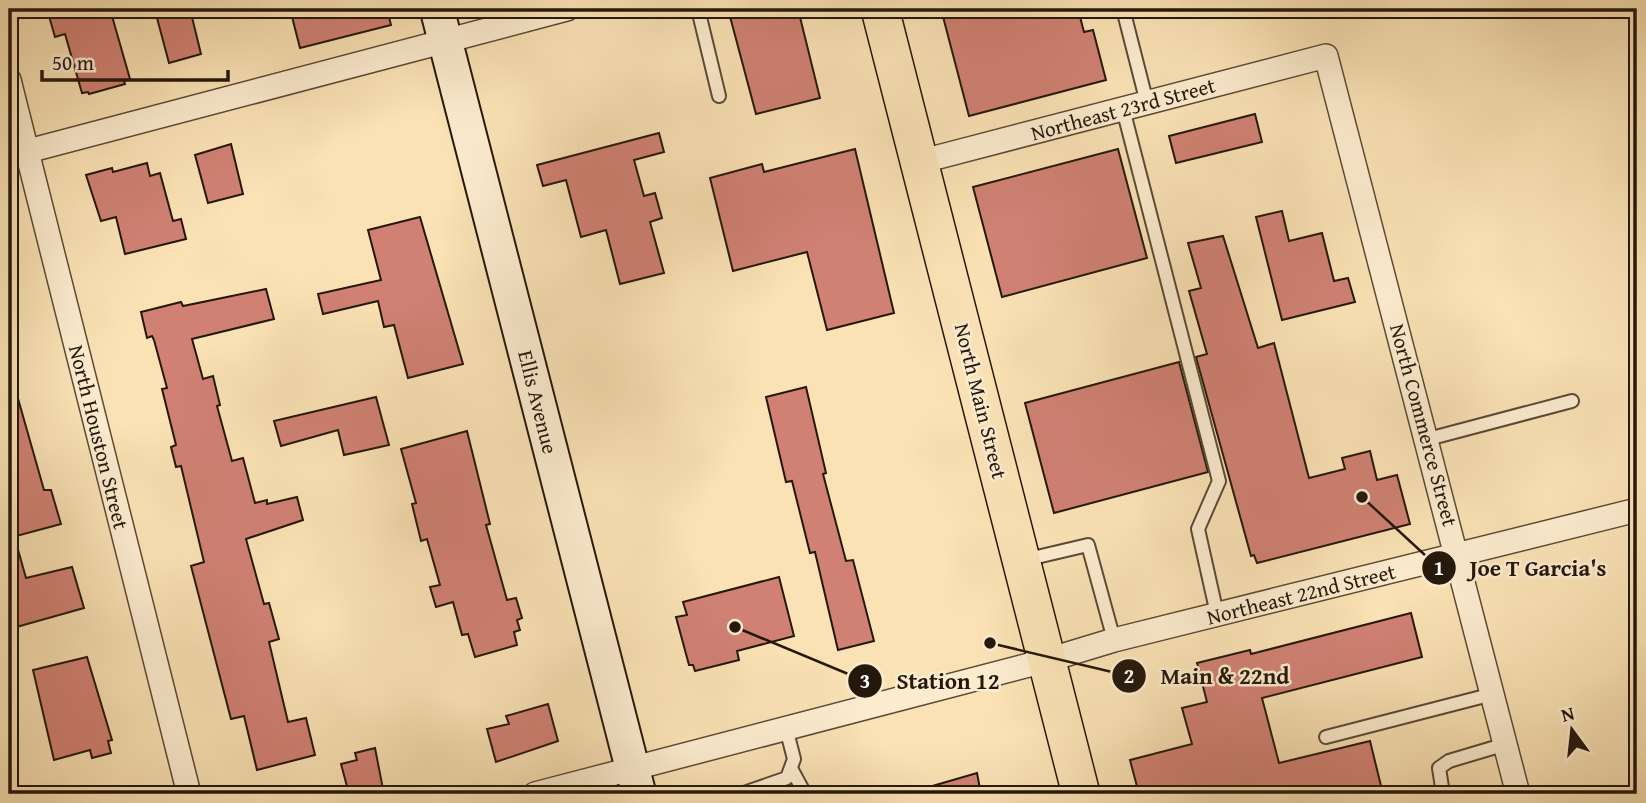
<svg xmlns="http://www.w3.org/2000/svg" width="1646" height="803" viewBox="0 0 1646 803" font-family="'Gentium Book Plus',serif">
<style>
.building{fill:#d08174;stroke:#24180b;stroke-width:2}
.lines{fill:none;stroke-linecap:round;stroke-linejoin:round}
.lane-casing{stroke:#5a4a36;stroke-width:16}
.street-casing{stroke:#5a4a36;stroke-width:26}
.secondary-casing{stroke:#24180b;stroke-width:37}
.primary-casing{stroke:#24180b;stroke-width:40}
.lane{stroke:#fceccf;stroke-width:12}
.street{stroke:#fceccf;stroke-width:23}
.secondary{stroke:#fceccf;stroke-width:33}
.primary{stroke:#fae2b5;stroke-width:37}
.labels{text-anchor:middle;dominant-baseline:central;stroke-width:5;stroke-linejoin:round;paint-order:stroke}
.street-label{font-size:21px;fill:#24180b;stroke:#fceccf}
.leader{fill:none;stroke:#24180b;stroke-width:2.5}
.callout-dot{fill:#24180b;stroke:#fceccf;stroke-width:2.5}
.mark-label{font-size:21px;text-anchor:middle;font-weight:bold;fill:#fff}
.callout-label{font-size:23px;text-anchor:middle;font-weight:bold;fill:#24180b;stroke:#fceccf;stroke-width:5;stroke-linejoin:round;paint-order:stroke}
</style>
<rect width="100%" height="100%" fill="#fae2b5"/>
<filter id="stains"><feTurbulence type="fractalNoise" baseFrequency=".00286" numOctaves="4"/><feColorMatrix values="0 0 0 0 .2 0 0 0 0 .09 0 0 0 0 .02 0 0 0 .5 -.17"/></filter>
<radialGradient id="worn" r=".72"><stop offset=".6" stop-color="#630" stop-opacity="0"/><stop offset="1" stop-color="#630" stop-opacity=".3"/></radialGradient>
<g class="building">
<path d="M 47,9 L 110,9 L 130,79 L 124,81 L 125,84 L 89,94 L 88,92 L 82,93 L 65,34 L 55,37 Z"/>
<path d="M 190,9 L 201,54 L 169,63 L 157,18 Z"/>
<path d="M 290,9 L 387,9 L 391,25 L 300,48 Z"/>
<path d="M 728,9 L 798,9 L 820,98 L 756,114 Z"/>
<path d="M 941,9 L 1078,9 L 1084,32 L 1093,30 L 1106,80 L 969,116 Z"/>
<path d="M 1255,114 L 1262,142 L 1176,163 L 1169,136 Z"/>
<path d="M 659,133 L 664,152 L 634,160 L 644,196 L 655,193 L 662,218 L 650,222 L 664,273 L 620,284 L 606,230 L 581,237 L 566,180 L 543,186 L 537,165 Z"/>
<path d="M 231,144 L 243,194 L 208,203 L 195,155 Z"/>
<path d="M 855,149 L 894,313 L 827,330 L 807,252 L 733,271 L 710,178 L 762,164 L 764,172 Z"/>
<path d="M 1118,149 L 1147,258 L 1002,297 L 973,187 Z"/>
<path d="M 147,163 L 150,176 L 160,173 L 173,221 L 181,219 L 186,239 L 125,254 L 116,217 L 101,221 L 86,175 L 112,168 L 113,172 Z"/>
<path d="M 1282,211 L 1289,241 L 1322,233 L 1334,281 L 1348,278 L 1355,302 L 1282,320 L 1256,217 Z"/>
<path d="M 420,217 L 463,364 L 408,378 L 394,325 L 384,327 L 378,301 L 323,314 L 318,294 L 381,280 L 368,230 Z"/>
<path d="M 1223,236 L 1258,348 L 1274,343 L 1309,478 L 1345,469 L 1342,458 L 1370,451 L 1377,480 L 1397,475 L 1410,524 L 1257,563 L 1254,555 L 1251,556 L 1196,357 L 1207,354 L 1189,291 L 1201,288 L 1188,243 Z"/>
<path d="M 266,289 L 274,319 L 192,339 L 203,379 L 213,376 L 220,405 L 217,406 L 232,461 L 243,458 L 255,503 L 267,500 L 267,504 L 297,497 L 303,520 L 246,539 L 264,604 L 269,603 L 279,639 L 269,642 L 288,722 L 306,718 L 315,755 L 257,770 L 244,716 L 231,719 L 191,566 L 204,562 L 181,466 L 176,467 L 171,447 L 176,445 L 162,389 L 167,388 L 154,340 L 152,336 L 147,338 L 141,312 L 181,302 L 183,306 Z"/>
<path d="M 1179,362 L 1208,472 L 1054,513 L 1025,403 Z"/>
<path d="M 806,387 L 826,473 L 823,474 L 846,561 L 853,560 L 874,641 L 838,650 L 815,552 L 810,553 L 792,481 L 786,482 L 766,397 Z"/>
<path d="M 15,388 L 44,490 L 51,490 L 61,524 L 9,538 L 9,389 Z"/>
<path d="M 376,397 L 389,445 L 344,455 L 338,430 L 281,446 L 274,421 Z"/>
<path d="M 467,431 L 490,524 L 486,525 L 507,600 L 516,598 L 522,618 L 517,620 L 520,630 L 514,632 L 517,645 L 475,657 L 468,634 L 462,635 L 453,602 L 436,607 L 430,587 L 440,585 L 427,539 L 421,541 L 412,504 L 416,503 L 401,449 Z"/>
<path d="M 15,539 L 26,578 L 72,567 L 84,608 L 13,628 L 9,613 L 9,540 Z"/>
<path d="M 779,577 L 794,636 L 737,651 L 739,660 L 695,671 L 693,665 L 689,665 L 676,617 L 687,615 L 683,602 Z"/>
<path d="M 1411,613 L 1422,657 L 1262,698 L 1279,763 L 1370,741 L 1383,794 L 1139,794 L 1130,760 L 1192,744 L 1182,708 L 1207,702 L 1197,663 L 1250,650 L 1251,654 Z"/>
<path d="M 87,657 L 112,740 L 108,741 L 111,753 L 92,758 L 90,750 L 54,760 L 33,670 Z"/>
<path d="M 548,704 L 558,741 L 496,762 L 487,729 L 509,724 L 506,716 Z"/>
<path d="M 375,748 L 383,789 L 349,794 L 341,764 L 357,760 L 355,753 Z"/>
<path d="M 977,773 L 981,794 L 923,794 L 922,789 Z"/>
</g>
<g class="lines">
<g class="lane-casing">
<g id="lane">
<path d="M 698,9 L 719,96"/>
<path d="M 1123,9 L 1147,103"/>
<path d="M 1123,109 L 1219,481 L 1198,529 L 1217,614"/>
<path d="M 1428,439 L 1572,401"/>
<path d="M 1024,560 L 1088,545 L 1114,640"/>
<path d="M 1326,737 L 1493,694"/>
<path d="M 792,770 L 805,794"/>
<path d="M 741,794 L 787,778 L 794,759 L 786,728"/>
<path d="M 1443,794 L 1439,768 L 1449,761 L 1506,744"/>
</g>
</g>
<g class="street-casing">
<g id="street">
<path d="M 9,80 L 189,794"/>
<path d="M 9,156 L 567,9"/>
<path d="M 919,162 L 1326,56 L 1518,794"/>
<path d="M 535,794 L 1048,660 L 1114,640 L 1637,510"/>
</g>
</g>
<g class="secondary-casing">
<path id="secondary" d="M 437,9 L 639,794"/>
</g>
<g class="primary-casing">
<path id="primary" d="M 880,9 L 1081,794"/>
</g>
<use href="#lane" class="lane"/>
<use href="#street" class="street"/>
<use href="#secondary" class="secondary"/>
<use href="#primary" class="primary"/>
</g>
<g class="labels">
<g class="street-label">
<text transform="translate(1123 109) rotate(-15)">Northeast 23rd Street</text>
<text transform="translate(981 401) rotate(76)">North Main Street</text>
<text transform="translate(538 402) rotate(76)">Ellis Avenue</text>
<text transform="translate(1424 425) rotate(75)">North Commerce Street</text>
<text transform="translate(99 437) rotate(76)">North Houston Street</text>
<text transform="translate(1301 594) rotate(-14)">Northeast 22nd Street</text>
</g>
</g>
<path class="leader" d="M1362 497L1439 568M990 643L1129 676M735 627L865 681"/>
<g class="callout-dot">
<circle cx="1362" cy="497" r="7"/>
<circle cx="990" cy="643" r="7"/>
<circle cx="735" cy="627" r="7"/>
<circle cx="1439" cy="568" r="18"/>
<circle cx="1129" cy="676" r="18"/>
<circle cx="865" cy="681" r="18"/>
</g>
<g class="mark-label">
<text x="1439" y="575">1</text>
<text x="1129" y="683">2</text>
<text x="865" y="688">3</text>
</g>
<g class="callout-label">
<text x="1538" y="576">Joe T Garcia's</text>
<text x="1225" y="684">Main &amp; 22nd</text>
<text x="948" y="689">Station 12</text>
</g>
<rect width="1646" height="803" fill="none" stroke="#fae2b5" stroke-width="35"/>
<rect x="10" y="10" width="1625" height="782" fill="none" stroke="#24180b" stroke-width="3.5"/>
<rect x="18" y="18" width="1611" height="768" fill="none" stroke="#24180b" stroke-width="2"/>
<g transform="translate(1572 730) rotate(345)" stroke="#fceccf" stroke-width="5" paint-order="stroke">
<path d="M0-5L12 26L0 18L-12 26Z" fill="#24180b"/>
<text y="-10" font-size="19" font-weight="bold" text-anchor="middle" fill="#24180b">N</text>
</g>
<path d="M42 70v10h186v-10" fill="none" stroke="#24180b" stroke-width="3.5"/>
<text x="52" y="70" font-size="21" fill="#24180b" stroke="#fceccf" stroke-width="5" paint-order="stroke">50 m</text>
<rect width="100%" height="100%" filter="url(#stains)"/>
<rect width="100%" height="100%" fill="url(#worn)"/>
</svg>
